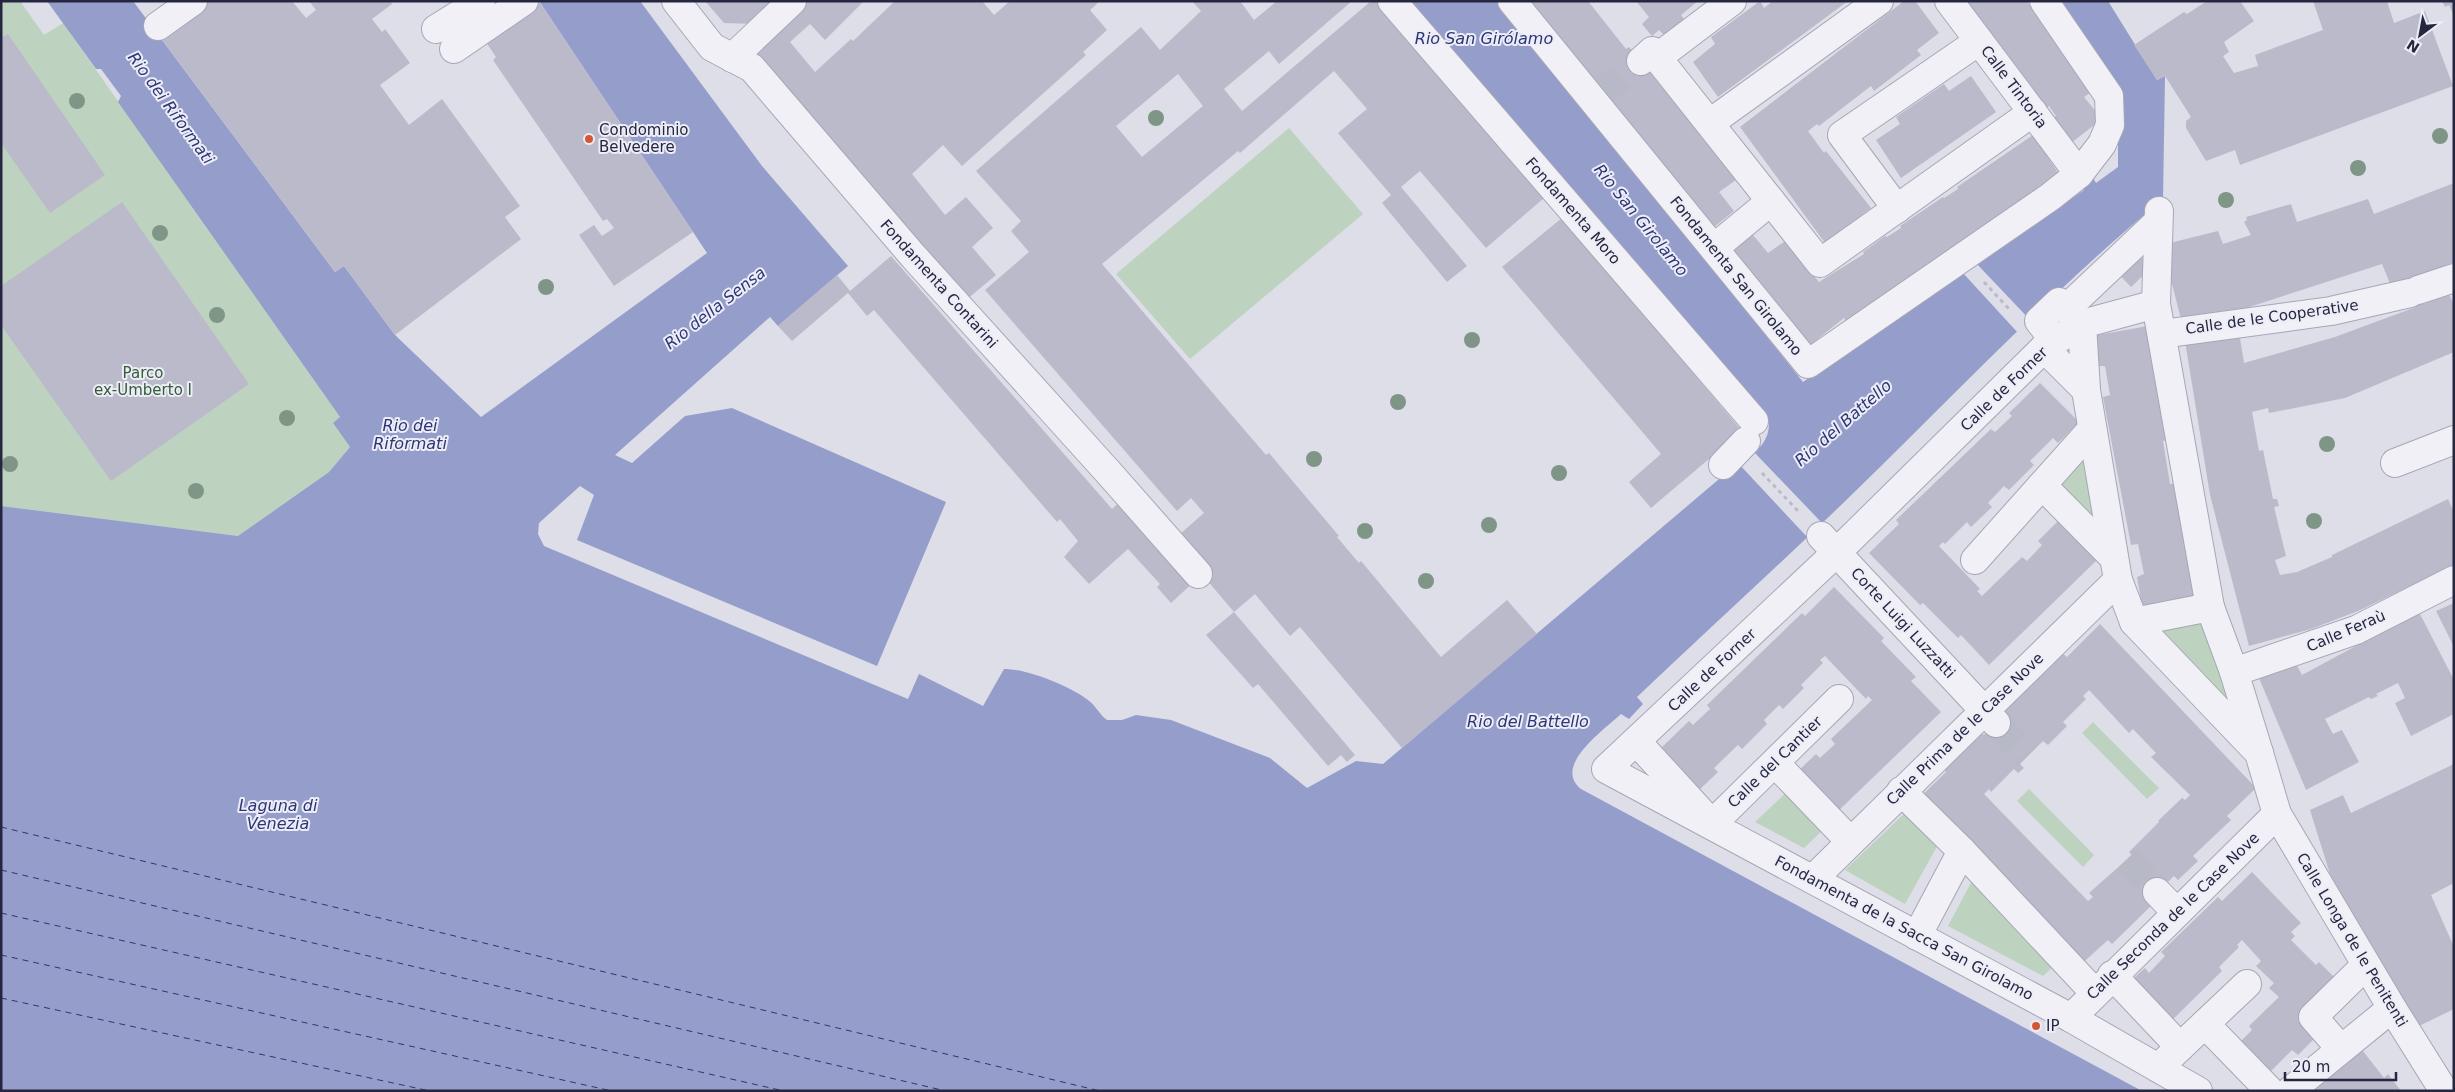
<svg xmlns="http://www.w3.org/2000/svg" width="2455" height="1092" viewBox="0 0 2455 1092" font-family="'DejaVu Sans',sans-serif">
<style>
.green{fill:#bdd3bf}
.water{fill:#959dcb}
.pier{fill:#dddee8}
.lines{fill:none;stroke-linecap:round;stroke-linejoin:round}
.ferry{stroke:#2d3576;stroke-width:1;stroke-dasharray:6 5;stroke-linecap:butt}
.building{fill:#babacb;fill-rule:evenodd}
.street-tunnel{stroke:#b8b9c6;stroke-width:28;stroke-dasharray:28 14;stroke-linecap:butt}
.street-casing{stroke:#a6a7b6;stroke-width:30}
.path{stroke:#bbbbc7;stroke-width:3;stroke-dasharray:4 4;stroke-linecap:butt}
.street{stroke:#f0f0f6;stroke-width:28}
.tree{fill:#7f9687}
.poi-dot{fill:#d75537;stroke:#ecedf6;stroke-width:2}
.labels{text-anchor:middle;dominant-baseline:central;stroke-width:4;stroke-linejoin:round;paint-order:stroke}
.street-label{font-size:15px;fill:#252640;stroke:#ecedf6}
.poi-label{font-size:15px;fill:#252640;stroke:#ecedf6;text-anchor:start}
.park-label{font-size:15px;fill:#325c38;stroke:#ecedf6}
.water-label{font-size:16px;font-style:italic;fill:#2d3576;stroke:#ecedf6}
</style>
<rect width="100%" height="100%" fill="#dddee8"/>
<g class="green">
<path d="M 1,1 L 20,1 L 44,35 L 63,23 L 340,417 L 333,423 L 350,447 L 329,472 L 238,536 L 1,506 Z"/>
<path d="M 1289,128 L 1363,214 L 1190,359 L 1116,274 Z"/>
<path d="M 2082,456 L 2095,526 L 2056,485 Z"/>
<path d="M 2218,618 L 2242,719 L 2157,630 Z"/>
<path d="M 2093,722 L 2159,788 L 2147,799 L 2082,733 Z"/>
<path d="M 1791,788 L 1829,824 L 1804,848 L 1755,822 Z"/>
<path d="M 2029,789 L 2094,855 L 2083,867 L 2017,801 Z"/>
<path d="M 1909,809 L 1940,841 L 1905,904 L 1845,870 Z"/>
<path d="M 1974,877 L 2058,962 L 2043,976 L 1948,926 Z"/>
</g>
<path class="water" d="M 47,1 L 133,1 L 335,272 L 344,266 L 395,335 L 481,417 L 707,253 L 539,1 L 640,1 L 762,166 L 848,266 L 778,326 L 770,317 L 615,455 L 632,463 L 685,416 L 732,408 L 946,502 L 877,666 L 577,540 L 594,495 L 580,486 L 539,523 L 538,534 L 544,546 L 908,699 L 919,674 L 983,706 L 1004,669 C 1028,669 1069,686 1088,700 C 1096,706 1099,714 1107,720 L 1122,720 L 1136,715 L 1171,720 L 1270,758 L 1307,788 L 1356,761 L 1383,764 L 1725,474 C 1745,462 1777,442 1767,415 L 1409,1 L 1498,1 L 1803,382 L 2084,190 L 2082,186 L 2093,178 L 2096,183 L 2118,167 L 2118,93 L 2061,1 L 2108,1 L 2157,80 L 2165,76 L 2163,199 C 2061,283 1970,379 1876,471 C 1798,548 1716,622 1637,697 L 1643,704 L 1629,719 L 1621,714 C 1604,730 1552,766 1581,789 L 2142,1091 L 1,1091 L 1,506 L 238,536 L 329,472 L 350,447 L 333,423 L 340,417 L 118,102 L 121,96 L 101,69 L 96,69 Z"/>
<g class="pier">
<path d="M 1976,263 L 2032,322 L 2019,334 L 1962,272 Z"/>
<path d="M 1760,442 L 1762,444 L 1754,452 L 1823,524 L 1808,538 L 1738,463 Z"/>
</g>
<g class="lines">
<g class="ferry">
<path d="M 1,827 L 1100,1091"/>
<path d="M 1,870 L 946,1091"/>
<path d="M 1,913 L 784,1091"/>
<path d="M 1,955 L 612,1091"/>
<path d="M 1,998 L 430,1091"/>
</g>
</g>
<g class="building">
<path d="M 208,1 L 292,1 L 306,18 L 316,10 L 309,1 L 390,1 L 392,4 L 372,19 L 382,32 L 385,29 L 410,63 L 380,85 L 409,125 L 442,99 L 520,206 L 505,217 L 521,239 L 395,335 L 344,266 L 335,272 L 160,37 Z"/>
<path d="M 705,1 L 782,1 L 759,24 L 724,23 Z"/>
<path d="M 808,1 L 864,1 L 825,40 L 810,24 L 790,42 L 815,72 L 851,39 L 853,41 L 895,1 L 982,1 L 994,15 L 1010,1 L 1100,1 L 1090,10 L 1107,30 L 1083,52 L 1086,55 L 962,166 L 943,145 L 912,174 L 945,215 L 966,197 L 993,228 L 972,247 L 996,275 L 966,300 L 754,52 Z"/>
<path d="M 1192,1 L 1240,1 L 1254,20 L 1277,1 L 1352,1 L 1279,64 L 1269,51 L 1224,89 L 1242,111 L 1371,1 L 1378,1 L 1544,198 L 1486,248 L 1420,171 L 1401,187 L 1467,266 L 1447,282 L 1382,203 L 1391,195 L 1338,133 L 1367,109 L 1334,71 L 1240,153 L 1238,151 L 1102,264 L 1266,455 L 1269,453 L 1339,536 L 1337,537 L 1359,563 L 1361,561 L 1441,657 L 1507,600 L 1537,634 L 1402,748 L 1300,627 L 1290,636 L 1255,594 L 1234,612 L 1355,755 L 1347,762 L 1341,755 L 1328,766 L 1258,684 L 1253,688 L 1206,635 L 1234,612 L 1173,540 L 1204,513 L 1191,498 L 1177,511 L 985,290 L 1029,252 L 1011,231 L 1021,221 L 976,171 L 1141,27 L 1160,50 L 1201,11 ZM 1178,74 L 1203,106 L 1142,157 L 1116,126 Z"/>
<path d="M 1528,1 L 1588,1 L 1626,49 L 1629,47 L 1641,61 L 1736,180 L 1719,192 L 1734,211 L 1709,231 Z"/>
<path d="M 1636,1 L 1698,1 L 1681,15 L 1684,19 L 1664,35 L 1659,30 L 1652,36 L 1642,24 L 1649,17 Z"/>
<path d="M 1760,1 L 1764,8 L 1773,1 L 1848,1 L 1718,97 L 1693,62 L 1715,44 L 1711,37 Z"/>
<path d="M 1904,1 L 1915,1 L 1939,33 L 1917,50 L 1921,55 L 1874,91 L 1871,86 L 1819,126 L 1817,124 L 1808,131 L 1824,153 L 1826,151 L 1871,208 L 1825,243 L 1740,127 Z"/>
<path d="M 1964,1 L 2027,1 L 2093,91 L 2084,97 L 2102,119 L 2071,143 L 2053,118 L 2056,116 L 2049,106 L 2044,110 Z"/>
<path d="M 2207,1 L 2240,1 L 2254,21 L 2224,42 L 2229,52 L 2223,56 L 2234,73 L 2258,66 L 2255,55 L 2323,30 L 2313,1 L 2387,1 L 2394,23 L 2425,11 L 2453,86 L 2240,165 L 2235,150 L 2206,161 L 2186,128 L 2186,121 L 2191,117 L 2165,76 L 2157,80 L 2134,45 L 2184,12 L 2187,14 Z"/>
<path d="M 2442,1 L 2454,1 L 2454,16 L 2449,5 L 2445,7 Z"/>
<path d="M 540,3 L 693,232 L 614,286 L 579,235 L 594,225 L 602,236 L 614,228 L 607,219 L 603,221 L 493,60 L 496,57 L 486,42 Z"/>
<path d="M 8,34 L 105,175 L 50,213 L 1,143 L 1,38 Z"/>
<path d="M 1971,76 L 1996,112 L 1901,178 L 1876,140 L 1900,124 L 1896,117 L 1944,84 L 1949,91 Z"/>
<path d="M 2033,135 L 2063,180 L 1849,327 L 1844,318 L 1805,349 L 1729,255 L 1753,235 L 1768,253 L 1785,241 L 1819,282 L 1864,254 L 1863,252 L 1885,236 L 1887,237 L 1901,228 L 1900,226 L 1943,197 L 1944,198 L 1958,189 L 1957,187 Z"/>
<path d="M 2454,183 L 2454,262 L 2413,278 L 2424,304 L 2449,294 L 2454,305 L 2454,352 L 2345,398 L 2269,413 L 2268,408 L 2252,412 L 2259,451 L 2263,450 L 2273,499 L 2277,499 L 2279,506 L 2274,507 L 2286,556 L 2275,560 L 2280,575 L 2297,572 L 2332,557 L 2332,555 L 2448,499 L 2454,512 L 2454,565 L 2358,611 L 2311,629 L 2249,646 L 2210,495 L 2185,341 L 2239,332 L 2244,363 L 2335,337 L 2416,307 L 2405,281 L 2391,286 L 2382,264 L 2243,309 L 2181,319 L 2162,245 L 2218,231 L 2223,244 L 2251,235 L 2244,222 L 2247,220 L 2246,217 L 2291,204 L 2297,222 L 2368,199 L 2374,214 Z"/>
<path d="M 122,202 L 249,384 L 111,481 L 1,325 L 1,286 Z"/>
<path d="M 1562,218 L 1742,431 L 1651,508 L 1629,482 L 1661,454 L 1502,267 Z"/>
<path d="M 2133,249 L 2151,268 L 2131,287 L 2113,268 Z"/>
<path d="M 891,256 L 1112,509 L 1121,501 L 1196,580 L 1171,603 L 1157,587 L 1160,584 L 1128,549 L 1089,584 L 1064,557 L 1078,541 L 1060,519 L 1057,522 L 874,310 L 867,316 L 848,293 L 792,341 L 778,326 L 837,275 L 850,291 Z"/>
<path d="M 2148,326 L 2169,440 L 2163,441 L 2170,484 L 2177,483 L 2196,595 L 2142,606 L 2137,577 L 2144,574 L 2138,544 L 2131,545 L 2103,397 L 2110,395 L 2105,366 L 2098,366 L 2092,336 Z"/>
<path d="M 2040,383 L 2079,422 L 2058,443 L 2053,438 L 2030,461 L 2034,465 L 2009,490 L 2004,486 L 1988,503 L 1992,507 L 1971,527 L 1967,522 L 1945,544 L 1943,542 L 1939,546 L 1980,589 L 1977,591 L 1982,596 L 2022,557 L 2027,561 L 2042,545 L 2038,541 L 2058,521 L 2097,560 L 1989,665 L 1961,635 L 1958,638 L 1923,603 L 1920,605 L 1869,553 L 1899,524 L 1896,520 L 1991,429 L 1995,432 L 2012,416 L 2009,413 Z"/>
<path d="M 1834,587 L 1884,638 L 1881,641 L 1916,677 L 1911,681 L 1941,712 L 1834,815 L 1795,774 L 1816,754 L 1820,758 L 1835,744 L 1831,739 L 1872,700 L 1868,696 L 1866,699 L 1825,656 L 1820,660 L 1823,663 L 1801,685 L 1804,688 L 1783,709 L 1779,705 L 1764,720 L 1767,724 L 1742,749 L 1738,745 L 1714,768 L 1718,772 L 1697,792 L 1658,751 L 1689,721 L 1693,725 L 1710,709 L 1707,705 L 1802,613 L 1805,616 Z"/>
<path d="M 2454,603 L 2454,647 L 2436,611 Z"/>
<path d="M 2419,612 L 2454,680 L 2454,714 L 2411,736 L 2395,703 L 2405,698 L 2398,683 L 2376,694 L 2378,696 L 2371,699 L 2369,697 L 2325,719 L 2333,734 L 2342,730 L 2359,762 L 2306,790 L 2259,678 L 2294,660 L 2302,675 Z"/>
<path d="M 2100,624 L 2256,788 L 2227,816 L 2231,820 L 2193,856 L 2198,861 L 2178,880 L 2174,876 L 2149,900 L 2153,904 L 2112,944 L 2108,940 L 2077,968 L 1916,801 L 1946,772 L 1942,767 L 1979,731 L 1984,735 L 1998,715 L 2062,653 L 2067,657 ZM 2089,690 L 2129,733 L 2133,729 L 2156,753 L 2151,757 L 2190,795 L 2185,800 L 2182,798 L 2158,821 L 2159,822 L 2129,852 L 2132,855 L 2089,893 L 2093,897 L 2088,901 L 1984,794 L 1989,789 L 1991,792 L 2014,769 L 2018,773 L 2024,768 L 2020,764 L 2043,741 L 2048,745 L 2067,726 L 2063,722 L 2086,699 L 2083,696 Z"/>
<path d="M 2454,764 L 2454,883 L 2431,895 L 2454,947 L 2454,1009 L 2419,1026 L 2369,942 L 2363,935 L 2364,934 L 2330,874 L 2310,810 L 2343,795 L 2351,813 Z"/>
<path d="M 2252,872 L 2301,923 L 2291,932 L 2295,936 L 2291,940 L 2316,965 L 2319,962 L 2337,980 L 2317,1036 L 2298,1055 L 2292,1050 L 2268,1074 L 2234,1048 L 2252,1030 L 2249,1026 L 2279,997 L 2269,988 L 2274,983 L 2256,966 L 2261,961 L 2242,940 L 2237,945 L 2239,947 L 2219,967 L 2222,971 L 2164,1028 L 2124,987 L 2145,968 L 2149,973 L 2165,956 L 2161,952 L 2218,897 L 2222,901 Z"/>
<path d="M 2359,1046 L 2384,1078 L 2388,1074 L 2401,1091 L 2307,1091 Z"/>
</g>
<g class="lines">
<g class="street-tunnel">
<path d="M 1600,94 L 1641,61"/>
<path d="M 1996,724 L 2027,756"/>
<path d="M 2126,860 L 2157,892"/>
</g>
<g class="street-casing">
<g id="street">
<path d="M 676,1 L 712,47 L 752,68 L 914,257 L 1109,473 L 1198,574"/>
<path d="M 1392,1 L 1754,421"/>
<path d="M 1512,1 L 1808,364 L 2050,197 L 2079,174 L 2102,144 L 2110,125 L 2109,96 L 2044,1"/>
<path d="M 1949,1 L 2079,174"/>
<path d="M 158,26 L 193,1"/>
<path d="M 436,29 L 481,1"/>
<path d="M 454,49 L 524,1"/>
<path d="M 1658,57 L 1732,1"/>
<path d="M 732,58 L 792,1"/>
<path d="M 1641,61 L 1652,51 L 1820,263 L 2033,112"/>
<path d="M 1710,123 L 1879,1"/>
<path d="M 1897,209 L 1842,135 L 1979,41"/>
<path d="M 1714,248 L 1771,201"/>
<path d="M 2418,290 L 2454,278"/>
<path d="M 2156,304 L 2159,211"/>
<path d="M 2067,308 L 2158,222"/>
<path d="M 2162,334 L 2331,311 L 2410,293"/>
<path d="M 2055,341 L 2039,321 L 2059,302 L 2082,324 L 2086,390"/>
<path d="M 2044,348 L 2086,390 L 2118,580 L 2134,622 L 2259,753 L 2277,814 L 2392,1008 L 2444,1091"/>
<path d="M 2395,463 L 2454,440"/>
<path d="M 1723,465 L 1746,441"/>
<path d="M 2042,485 L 2114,558"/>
<path d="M 1821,536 L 1996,723"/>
<path d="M 1975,560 L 2092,429"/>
<path d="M 2134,622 L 2210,607"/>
<path d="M 2234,672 L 2356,630 L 2454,580"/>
<path d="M 1636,741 L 1712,824 L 1839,699"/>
<path d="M 1775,763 L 1850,841"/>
<path d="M 1901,791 L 1962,851 L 2094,992"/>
<path d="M 1813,879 L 2118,580"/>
<path d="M 2157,892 L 2176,912"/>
<path d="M 1917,936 L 1962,851"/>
<path d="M 2112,975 L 2180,1047"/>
<path d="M 2071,1018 L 2277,814"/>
<path d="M 2205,1024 L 2270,1091"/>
<path d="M 2341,1049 L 2313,1017 L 2366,965"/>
<path d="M 2158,1068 L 2247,984"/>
<path d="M 2198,1091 L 2071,1018 L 1606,769 L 1837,552 L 2044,348 L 2082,324 L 2156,304 L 2210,607 L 2234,672 L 2259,753"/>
<path d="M 2290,1091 L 2392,1008"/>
</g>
</g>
<g class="path">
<path d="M 1984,282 L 2009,309"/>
<path d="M 1762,473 L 1799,512"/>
</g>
<use href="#street" class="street"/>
</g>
<g class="tree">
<circle cx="77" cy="101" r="8"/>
<circle cx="1156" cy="118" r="8"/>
<circle cx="2440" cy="136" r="8"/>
<circle cx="2358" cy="168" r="8"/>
<circle cx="2226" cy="200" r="8"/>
<circle cx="160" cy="233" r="8"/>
<circle cx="546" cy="287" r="8"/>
<circle cx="217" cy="315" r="8"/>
<circle cx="1472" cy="340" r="8"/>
<circle cx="1398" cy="402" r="8"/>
<circle cx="287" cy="418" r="8"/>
<circle cx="2327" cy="444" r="8"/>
<circle cx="1314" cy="459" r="8"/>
<circle cx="10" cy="464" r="8"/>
<circle cx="1559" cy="473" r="8"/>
<circle cx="196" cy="491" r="8"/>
<circle cx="2314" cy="521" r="8"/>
<circle cx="1489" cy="525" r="8"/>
<circle cx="1365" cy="531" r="8"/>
<circle cx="1426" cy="581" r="8"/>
</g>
<g class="poi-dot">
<circle cx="589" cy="139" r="5"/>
<circle cx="2036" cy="1026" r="5"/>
</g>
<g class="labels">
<g class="street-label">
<text transform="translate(2014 87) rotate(53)">Calle Tintoria</text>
<text transform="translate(1573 211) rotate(49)">Fondamenta Moro</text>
<text transform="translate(1736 276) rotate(51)">Fondamenta San Girolamo</text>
<text transform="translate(939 284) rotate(48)">Fondamenta Contarini</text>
<text transform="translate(2272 317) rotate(-8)">Calle de le Cooperative</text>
<text transform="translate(2004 389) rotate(-44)">Calle de Forner</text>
<text transform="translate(1903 623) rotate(47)">Corte Luigi Luzzatti</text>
<text transform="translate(2346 631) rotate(-23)">Calle Feraù</text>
<text transform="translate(1712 670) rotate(-43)">Calle de Forner</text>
<text transform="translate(1965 729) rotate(-44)">Calle Prima de le Case Nove</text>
<text transform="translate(1775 762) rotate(-44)">Calle del Cantier</text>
<text transform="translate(2173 916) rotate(-44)">Calle Seconda de le Case Nove</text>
<text transform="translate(1904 928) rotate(28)">Fondamenta de la Sacca San Girolamo</text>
<text transform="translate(2352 940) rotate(59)">Calle Longa de le Penitenti</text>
</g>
<g class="poi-label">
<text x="599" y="130">Condominio<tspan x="599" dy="17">Belvedere</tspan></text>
<text x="2046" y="1026">IP</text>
</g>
<g class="park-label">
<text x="143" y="373">Parco<tspan x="143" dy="17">ex-Umberto I</tspan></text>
</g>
<g class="water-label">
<text x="1484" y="38">Rio San Girólamo</text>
<text transform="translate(171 108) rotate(54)">Rio dei Riformati</text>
<text transform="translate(1641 220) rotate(51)">Rio San Girolamo</text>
<text transform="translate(715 308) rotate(-38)">Rio della Sensa</text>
<text transform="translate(1843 423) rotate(-41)">Rio del Battello</text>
<text x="410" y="425">Rio dei<tspan x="410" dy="18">Riformati</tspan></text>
<text x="1528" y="721">Rio del Battello</text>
<text x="278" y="805">Laguna di<tspan x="278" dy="18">Venezia</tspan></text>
</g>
</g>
<rect width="2455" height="1092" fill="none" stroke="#252640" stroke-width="5"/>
<g transform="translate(2420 35) rotate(212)" stroke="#ecedf6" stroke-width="4" paint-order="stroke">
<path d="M0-4L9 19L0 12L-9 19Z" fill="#252640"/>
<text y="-8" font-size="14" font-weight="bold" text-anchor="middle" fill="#252640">N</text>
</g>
<path d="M2285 1072v8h111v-8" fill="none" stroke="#252640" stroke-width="2.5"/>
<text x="2292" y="1072" font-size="15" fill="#252640" stroke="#ecedf6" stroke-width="4" paint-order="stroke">20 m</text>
</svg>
